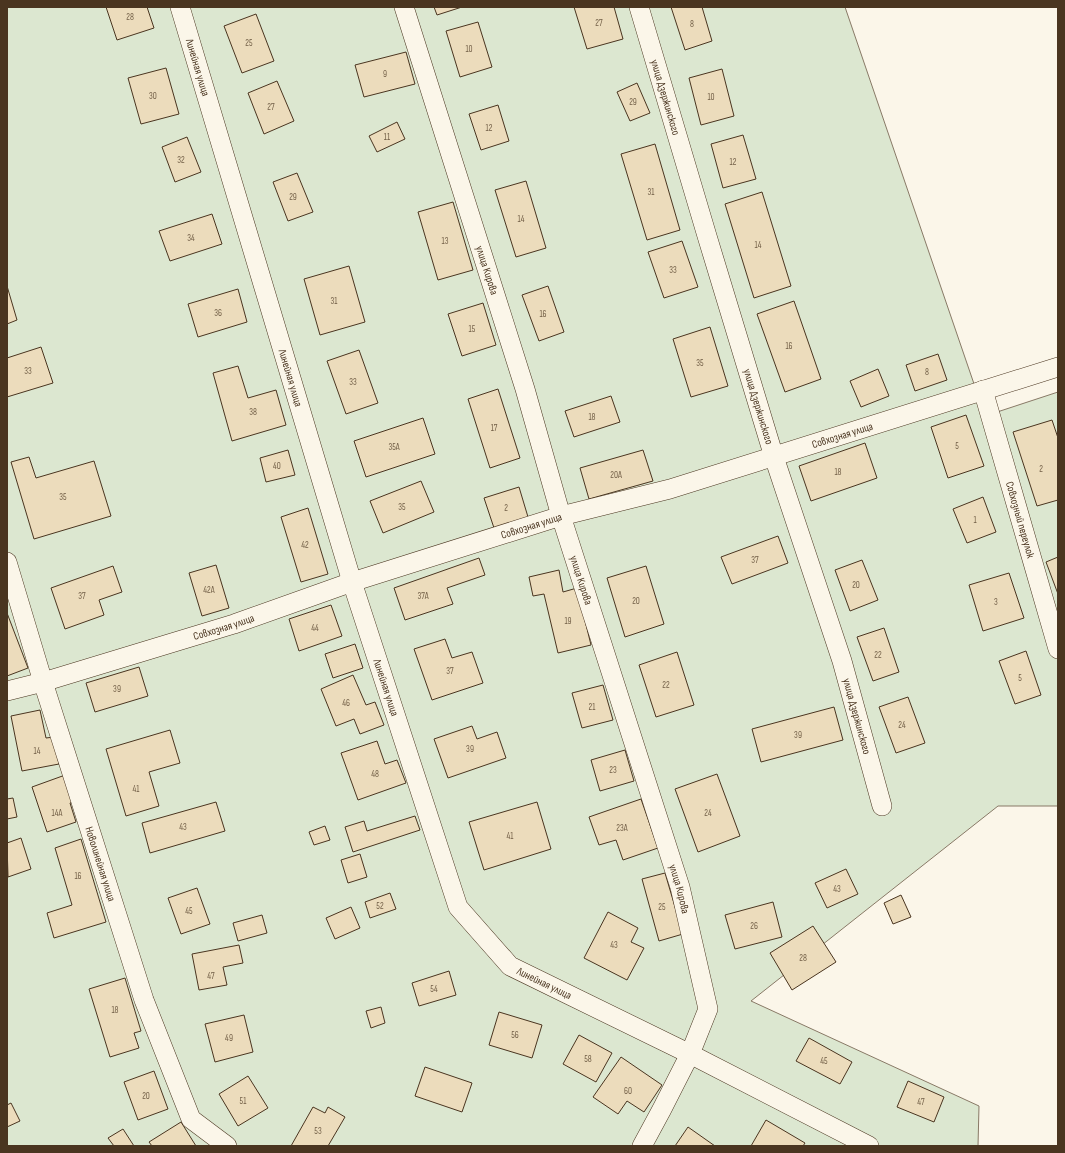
<svg xmlns="http://www.w3.org/2000/svg" width="1065" height="1153" viewBox="0 0 1065 1153" font-family="'Sofia Sans Condensed',sans-serif">
<style>
.green{fill:#dce7d0;stroke:#887966}
.building{fill:#ecdcbc;stroke:#4a3520}
.lines{fill:none;stroke-linecap:round;stroke-linejoin:round}
.street-casing{stroke:#4a3520;stroke-width:20}
.street{stroke:#fbf6e9;stroke-width:19}
.labels{text-anchor:middle;dominant-baseline:central;stroke-width:3;stroke-linejoin:round;paint-order:stroke}
.number-label{font-size:9px;fill:#725f47}
.street-label{font-size:11px;fill:#4a3520;stroke:#fbf6e9}
</style>
<rect width="100%" height="100%" fill="#fbf6e9"/>
<path class="green" d="M 7,7 L 845,7 L 985,416 L 1058,392 L 1058,806 L 998,806 L 751,1001 L 979,1106 L 978,1146 L 7,1146 Z"/>
<g class="building">
<path d="M 106,7 L 147,7 L 154,28 L 117,40 Z"/>
<path d="M 434,7 L 462,7 L 437,15 Z"/>
<path d="M 574,7 L 614,7 L 623,39 L 587,49 Z"/>
<path d="M 671,7 L 702,7 L 712,41 L 685,50 Z"/>
<path d="M 256,14 L 274,61 L 242,73 L 224,26 Z"/>
<path d="M 478,22 L 492,67 L 460,77 L 446,31 Z"/>
<path d="M 406,52 L 415,84 L 364,97 L 355,65 Z"/>
<path d="M 166,68 L 179,114 L 141,124 L 128,78 Z"/>
<path d="M 722,69 L 734,116 L 701,125 L 689,78 Z"/>
<path d="M 277,81 L 294,121 L 264,134 L 248,93 Z"/>
<path d="M 637,83 L 650,113 L 630,121 L 617,92 Z"/>
<path d="M 498,105 L 509,141 L 481,150 L 469,114 Z"/>
<path d="M 397,122 L 405,139 L 377,152 L 369,136 Z"/>
<path d="M 743,135 L 756,179 L 723,188 L 711,144 Z"/>
<path d="M 187,137 L 201,172 L 175,182 L 162,147 Z"/>
<path d="M 655,144 L 680,230 L 647,240 L 621,154 Z"/>
<path d="M 297,173 L 313,212 L 288,221 L 273,182 Z"/>
<path d="M 526,181 L 546,248 L 516,257 L 495,190 Z"/>
<path d="M 762,192 L 791,286 L 754,298 L 725,204 Z"/>
<path d="M 453,202 L 473,270 L 438,280 L 418,212 Z"/>
<path d="M 212,214 L 222,244 L 170,261 L 159,231 Z"/>
<path d="M 682,241 L 698,287 L 664,298 L 648,252 Z"/>
<path d="M 349,266 L 365,322 L 320,335 L 304,279 Z"/>
<path d="M 7,286 L 17,320 L 7,324 Z"/>
<path d="M 548,286 L 564,332 L 539,341 L 522,295 Z"/>
<path d="M 238,289 L 247,322 L 198,337 L 188,304 Z"/>
<path d="M 794,301 L 821,379 L 785,392 L 757,314 Z"/>
<path d="M 483,303 L 496,345 L 462,356 L 448,314 Z"/>
<path d="M 710,327 L 728,386 L 691,397 L 673,339 Z"/>
<path d="M 41,347 L 53,383 L 7,397 L 7,358 Z"/>
<path d="M 359,350 L 378,403 L 346,414 L 327,361 Z"/>
<path d="M 938,354 L 947,380 L 915,391 L 906,365 Z"/>
<path d="M 238,366 L 248,398 L 276,390 L 286,425 L 232,441 L 213,373 Z"/>
<path d="M 878,369 L 889,396 L 861,407 L 850,381 Z"/>
<path d="M 498,389 L 520,458 L 490,468 L 468,399 Z"/>
<path d="M 611,396 L 620,422 L 574,437 L 565,411 Z"/>
<path d="M 966,415 L 984,466 L 948,478 L 931,427 Z"/>
<path d="M 423,418 L 435,454 L 366,477 L 354,441 Z"/>
<path d="M 1052,420 L 1058,438 L 1058,500 L 1037,506 L 1013,432 Z"/>
<path d="M 865,443 L 877,478 L 811,501 L 799,466 Z"/>
<path d="M 288,450 L 295,475 L 266,482 L 260,458 Z"/>
<path d="M 643,450 L 653,481 L 589,499 L 580,468 Z"/>
<path d="M 29,457 L 36,478 L 94,461 L 111,516 L 34,539 L 11,462 Z"/>
<path d="M 421,481 L 434,512 L 383,533 L 370,501 Z"/>
<path d="M 519,487 L 528,517 L 494,528 L 484,498 Z"/>
<path d="M 983,497 L 996,532 L 967,543 L 953,509 Z"/>
<path d="M 308,508 L 328,574 L 301,582 L 281,517 Z"/>
<path d="M 778,536 L 788,563 L 732,584 L 721,557 Z"/>
<path d="M 1058,557 L 1058,594 L 1046,562 Z"/>
<path d="M 479,558 L 485,575 L 447,588 L 453,604 L 405,620 L 394,588 Z"/>
<path d="M 862,560 L 878,600 L 850,611 L 835,570 Z"/>
<path d="M 216,565 L 229,608 L 202,616 L 189,573 Z"/>
<path d="M 113,566 L 122,592 L 99,600 L 104,615 L 65,629 L 51,588 Z"/>
<path d="M 646,566 L 664,624 L 625,637 L 607,578 Z"/>
<path d="M 559,570 L 563,592 L 577,588 L 591,645 L 558,653 L 544,594 L 533,596 L 529,577 Z"/>
<path d="M 1009,573 L 1024,618 L 983,631 L 969,585 Z"/>
<path d="M 331,605 L 342,636 L 299,651 L 289,619 Z"/>
<path d="M 7,613 L 28,668 L 7,676 Z"/>
<path d="M 884,628 L 899,672 L 873,681 L 857,637 Z"/>
<path d="M 445,639 L 452,658 L 472,652 L 483,683 L 432,700 L 414,649 Z"/>
<path d="M 355,644 L 363,668 L 333,678 L 325,654 Z"/>
<path d="M 1026,651 L 1041,695 L 1015,704 L 999,661 Z"/>
<path d="M 677,652 L 694,705 L 656,717 L 639,665 Z"/>
<path d="M 139,667 L 148,696 L 95,712 L 86,683 Z"/>
<path d="M 353,675 L 366,705 L 375,702 L 384,725 L 360,734 L 354,719 L 336,726 L 321,689 Z"/>
<path d="M 603,685 L 613,720 L 582,728 L 572,693 Z"/>
<path d="M 908,697 L 925,743 L 896,753 L 879,707 Z"/>
<path d="M 834,707 L 843,740 L 761,762 L 752,729 Z"/>
<path d="M 40,710 L 46,738 L 54,737 L 59,764 L 22,771 L 11,716 Z"/>
<path d="M 472,726 L 477,739 L 497,732 L 506,758 L 448,778 L 434,739 Z"/>
<path d="M 170,730 L 180,763 L 149,772 L 159,806 L 126,816 L 106,749 Z"/>
<path d="M 377,741 L 385,764 L 397,760 L 406,783 L 358,800 L 341,753 Z"/>
<path d="M 625,750 L 634,781 L 600,791 L 591,760 Z"/>
<path d="M 68,774 L 77,801 L 70,803 L 76,822 L 47,832 L 32,787 Z"/>
<path d="M 717,774 L 740,836 L 698,852 L 675,789 Z"/>
<path d="M 13,798 L 17,817 L 7,819 L 7,799 Z"/>
<path d="M 641,799 L 658,848 L 623,860 L 616,840 L 599,845 L 589,817 Z"/>
<path d="M 216,802 L 225,831 L 150,853 L 142,823 Z"/>
<path d="M 537,802 L 551,849 L 484,870 L 469,822 Z"/>
<path d="M 415,816 L 420,830 L 353,852 L 345,827 L 364,821 L 367,831 Z"/>
<path d="M 325,826 L 330,840 L 314,845 L 309,832 Z"/>
<path d="M 21,838 L 31,869 L 8,877 L 7,843 Z"/>
<path d="M 81,839 L 106,922 L 54,938 L 47,913 L 72,905 L 55,848 Z"/>
<path d="M 360,854 L 367,877 L 348,883 L 341,860 Z"/>
<path d="M 846,869 L 858,894 L 827,908 L 815,883 Z"/>
<path d="M 665,873 L 683,934 L 659,941 L 642,879 Z"/>
<path d="M 197,888 L 210,924 L 181,934 L 168,898 Z"/>
<path d="M 390,893 L 396,909 L 370,918 L 365,902 Z"/>
<path d="M 901,895 L 911,917 L 893,924 L 884,903 Z"/>
<path d="M 773,902 L 782,937 L 735,949 L 725,915 Z"/>
<path d="M 351,907 L 360,928 L 335,939 L 326,918 Z"/>
<path d="M 608,912 L 638,928 L 631,942 L 644,948 L 627,980 L 584,958 Z"/>
<path d="M 262,915 L 267,933 L 238,941 L 233,923 Z"/>
<path d="M 813,926 L 836,962 L 792,990 L 770,953 Z"/>
<path d="M 239,945 L 243,963 L 223,967 L 227,985 L 199,990 L 192,954 Z"/>
<path d="M 449,971 L 456,995 L 419,1006 L 412,983 Z"/>
<path d="M 125,978 L 141,1031 L 134,1033 L 139,1048 L 110,1057 L 89,989 Z"/>
<path d="M 381,1007 L 385,1023 L 371,1028 L 366,1011 Z"/>
<path d="M 499,1012 L 542,1025 L 532,1058 L 489,1045 Z"/>
<path d="M 244,1015 L 253,1052 L 215,1062 L 205,1024 Z"/>
<path d="M 579,1035 L 612,1053 L 596,1082 L 563,1064 Z"/>
<path d="M 809,1038 L 852,1062 L 840,1084 L 796,1061 Z"/>
<path d="M 621,1057 L 662,1085 L 644,1112 L 627,1101 L 618,1114 L 593,1097 Z"/>
<path d="M 425,1067 L 472,1083 L 462,1112 L 415,1096 Z"/>
<path d="M 154,1071 L 168,1109 L 138,1120 L 124,1082 Z"/>
<path d="M 248,1076 L 268,1108 L 238,1126 L 219,1094 Z"/>
<path d="M 908,1081 L 944,1097 L 934,1122 L 897,1107 Z"/>
<path d="M 11,1103 L 20,1121 L 7,1127 L 7,1105 Z"/>
<path d="M 313,1107 L 325,1113 L 328,1107 L 345,1117 L 328,1146 L 291,1146 Z"/>
<path d="M 766,1120 L 805,1143 L 803,1146 L 751,1146 Z"/>
<path d="M 181,1122 L 196,1146 L 152,1146 L 149,1142 Z"/>
<path d="M 688,1127 L 715,1146 L 675,1146 Z"/>
<path d="M 123,1129 L 134,1146 L 114,1146 L 108,1138 Z"/>
</g>
<g class="lines">
<g class="street-casing">
<g id="street">
<path id="s1" d="M 180,7 L 352,582 L 458,907 L 510,966 L 690,1054 L 869,1146"/>
<path id="s2" d="M 404,7 L 525,389 L 561,516 L 680,887 L 708,1009 L 690,1054 L 662,1109 L 642,1146"/>
<path id="s3" d="M 639,7 L 707,236 L 774,457 L 842,661 L 882,806"/>
<path id="s4" d="M 983,390 L 1058,649"/>
<path id="s5" d="M 7,562 L 43,682 L 144,1000 L 191,1119 L 227,1146"/>
<path id="s6" d="M 7,691 L 43,682 L 234,624 L 352,582 L 561,516 L 670,489 L 1058,367"/>
</g>
</g>
<use href="#street" class="street"/>
</g>
<g class="labels">
<g class="number-label">
<text x="130" y="17">28</text>
<text x="599" y="23">27</text>
<text x="692" y="24">8</text>
<text x="249" y="43">25</text>
<text x="469" y="49">10</text>
<text x="385" y="74">9</text>
<text x="153" y="96">30</text>
<text x="711" y="97">10</text>
<text x="633" y="102">29</text>
<text x="271" y="107">27</text>
<text x="489" y="128">12</text>
<text x="387" y="137">11</text>
<text x="181" y="160">32</text>
<text x="733" y="162">12</text>
<text x="651" y="192">31</text>
<text x="293" y="197">29</text>
<text x="521" y="219">14</text>
<text x="191" y="238">34</text>
<text x="445" y="241">13</text>
<text x="758" y="245">14</text>
<text x="673" y="270">33</text>
<text x="334" y="301">31</text>
<text x="218" y="313">36</text>
<text x="543" y="314">16</text>
<text x="472" y="329">15</text>
<text x="789" y="346">16</text>
<text x="700" y="363">35</text>
<text x="28" y="371">33</text>
<text x="927" y="372">8</text>
<text x="353" y="382">33</text>
<text x="253" y="412">38</text>
<text x="592" y="417">18</text>
<text x="494" y="428">17</text>
<text x="957" y="446">5</text>
<text x="394" y="447">35А</text>
<text x="277" y="466">40</text>
<text x="1041" y="469">2</text>
<text x="838" y="472">18</text>
<text x="616" y="475">20А</text>
<text x="63" y="497">35</text>
<text x="402" y="507">35</text>
<text x="506" y="508">2</text>
<text x="975" y="520">1</text>
<text x="305" y="545">42</text>
<text x="755" y="560">37</text>
<text x="856" y="585">20</text>
<text x="209" y="590">42А</text>
<text x="82" y="596">37</text>
<text x="423" y="596">37А</text>
<text x="636" y="601">20</text>
<text x="996" y="602">3</text>
<text x="568" y="621">19</text>
<text x="315" y="628">44</text>
<text x="878" y="655">22</text>
<text x="450" y="671">37</text>
<text x="1020" y="678">5</text>
<text x="666" y="685">22</text>
<text x="117" y="689">39</text>
<text x="346" y="703">46</text>
<text x="592" y="707">21</text>
<text x="902" y="725">24</text>
<text x="798" y="735">39</text>
<text x="470" y="749">39</text>
<text x="37" y="751">14</text>
<text x="613" y="770">23</text>
<text x="375" y="774">48</text>
<text x="136" y="789">41</text>
<text x="57" y="813">14А</text>
<text x="708" y="813">24</text>
<text x="183" y="827">43</text>
<text x="622" y="828">23А</text>
<text x="510" y="836">41</text>
<text x="78" y="876">16</text>
<text x="837" y="889">43</text>
<text x="380" y="906">52</text>
<text x="662" y="907">25</text>
<text x="189" y="911">45</text>
<text x="754" y="926">26</text>
<text x="614" y="945">43</text>
<text x="803" y="958">28</text>
<text x="211" y="976">47</text>
<text x="434" y="989">54</text>
<text x="115" y="1010">18</text>
<text x="515" y="1035">56</text>
<text x="229" y="1038">49</text>
<text x="588" y="1059">58</text>
<text x="824" y="1061">45</text>
<text x="628" y="1091">60</text>
<text x="146" y="1096">20</text>
<text x="243" y="1101">51</text>
<text x="921" y="1102">47</text>
<text x="318" y="1131">53</text>
</g>
<g class="street-label">
<text stroke="none"><textPath href="#s1" startOffset="63">Линейная улица</textPath></text>
<text stroke="none"><textPath href="#s3" startOffset="94">улица Дзержинского</textPath></text>
<text stroke="none"><textPath href="#s2" startOffset="276">улица Кирова</textPath></text>
<text stroke="none"><textPath href="#s1" startOffset="387">Линейная улица</textPath></text>
<text stroke="none"><textPath href="#s3" startOffset="417">улица Дзержинского</textPath></text>
<text stroke="none"><textPath href="#s6" startOffset="874">Совхозная улица</textPath></text>
<text stroke="none"><textPath href="#s4" startOffset="135">Совхозный переулок</textPath></text>
<text stroke="none"><textPath href="#s6" startOffset="550">Совхозная улица</textPath></text>
<text stroke="none"><textPath href="#s2" startOffset="600">улица Кирова</textPath></text>
<text stroke="none"><textPath href="#s6" startOffset="226">Совхозная улица</textPath></text>
<text stroke="none"><textPath href="#s1" startOffset="711">Линейная улица</textPath></text>
<text stroke="none"><textPath href="#s3" startOffset="742">улица Дзержинского</textPath></text>
<text stroke="none"><textPath href="#s5" startOffset="316">Новолинейная улица</textPath></text>
<text stroke="none"><textPath href="#s2" startOffset="924">улица Кирова</textPath></text>
<text stroke="none"><textPath href="#s1" startOffset="1059">Линейная улица</textPath></text>
</g>
</g>
<rect width="1065" height="1153" fill="none" stroke="#4a3520" stroke-width="16"/>
</svg>
